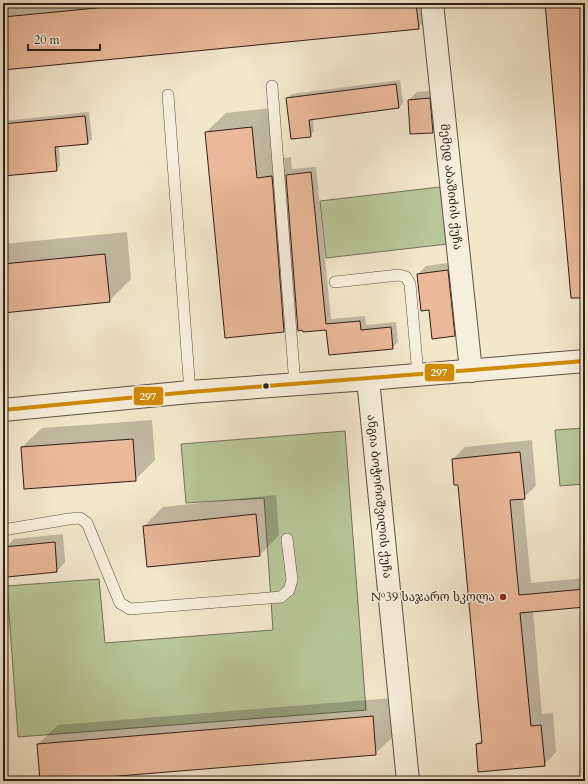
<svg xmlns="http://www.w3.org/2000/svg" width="588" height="784" viewBox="0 0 588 784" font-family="Cardo,'Noto Serif Georgian',serif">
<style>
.green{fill:#b8c699;stroke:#747257}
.shadow{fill:#0003}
.building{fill:#ebb89b;stroke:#301e15}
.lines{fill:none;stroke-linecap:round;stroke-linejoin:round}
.service-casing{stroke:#605042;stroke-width:12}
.minor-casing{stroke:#605042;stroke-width:24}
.tertiary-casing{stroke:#605042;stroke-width:24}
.service{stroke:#f7efdd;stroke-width:11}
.minor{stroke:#f7efdd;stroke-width:22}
.tertiary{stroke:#f7efdd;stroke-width:22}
.bus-1-casing{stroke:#f7efdd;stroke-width:7}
.bus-1{stroke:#cf8b04;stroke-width:4}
.bus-dot{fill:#301e15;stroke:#f7efdd;stroke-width:1.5}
.poi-dot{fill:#8f2418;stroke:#f7efdd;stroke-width:1.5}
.labels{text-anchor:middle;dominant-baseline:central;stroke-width:3;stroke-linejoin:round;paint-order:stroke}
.street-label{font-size:12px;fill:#301e15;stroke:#f7efdd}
.poi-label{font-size:12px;fill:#301e15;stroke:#f7efdd;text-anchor:end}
.line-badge{stroke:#f7efdd;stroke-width:1.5}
.badge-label{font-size:11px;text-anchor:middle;font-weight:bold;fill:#fff}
</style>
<rect width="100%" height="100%" fill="#f2e7cb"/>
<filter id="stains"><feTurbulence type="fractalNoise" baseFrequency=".005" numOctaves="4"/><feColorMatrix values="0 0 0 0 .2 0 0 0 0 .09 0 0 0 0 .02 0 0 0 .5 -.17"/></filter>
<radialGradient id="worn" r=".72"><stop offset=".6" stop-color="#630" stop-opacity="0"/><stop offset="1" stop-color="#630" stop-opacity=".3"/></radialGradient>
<g class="green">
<path d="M 440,187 L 447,244 L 326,258 L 320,201 Z"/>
<path d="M 585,428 L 585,484 L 560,486 L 555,430 Z"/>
<path d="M 345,431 L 366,710 L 18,737 L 7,586 L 99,579 L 105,643 L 273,630 L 264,498 L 186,503 L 181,444 Z"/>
</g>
<g class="shadow">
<path d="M 3,3 L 438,3 L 439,7 L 418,28 L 3,69 Z"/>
<path d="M 400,80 L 403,103 L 399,108 L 313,119 L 314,131 L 310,136 L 287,98 L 292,94 Z"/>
<path d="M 438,90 L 441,123 L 433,132 L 409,100 L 417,92 Z"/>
<path d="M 271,108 L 276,159 L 291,157 L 292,169 L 316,167 L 331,319 L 365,316 L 366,325 L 396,322 L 398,342 L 392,348 L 327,328 L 298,317 L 283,331 L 206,132 L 226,113 Z"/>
<path d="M 89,112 L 92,139 L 88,143 L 59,146 L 60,166 L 56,170 L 3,175 L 3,121 Z"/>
<path d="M 127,232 L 131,279 L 109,301 L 3,312 L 3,244 Z"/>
<path d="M 456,262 L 463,327 L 454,335 L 429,309 L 418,274 L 426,266 Z"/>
<path d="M 152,420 L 155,460 L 135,480 L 22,447 L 42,428 Z"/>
<path d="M 532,440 L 536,486 L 523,498 L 531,583 L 585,578 L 585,606 L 533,611 L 542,714 L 553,713 L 556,752 L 544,765 L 477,744 L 483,738 L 459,484 L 455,484 L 453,459 L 465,447 Z"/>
<path d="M 276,495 L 279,535 L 260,555 L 148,566 L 144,526 L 163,507 Z"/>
<path d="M 63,534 L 65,562 L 57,571 L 5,548 L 14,539 Z"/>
<path d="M 392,698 L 395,735 L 375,754 L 41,781 L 38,744 L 58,725 Z"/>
</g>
<g class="building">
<path d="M 149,3 L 416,3 L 419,29 L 3,70 L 3,17 Z"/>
<path d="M 545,3 L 585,3 L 585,298 L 571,298 Z"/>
<path d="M 396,84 L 399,108 L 309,120 L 311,137 L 291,139 L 286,98 Z"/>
<path d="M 430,98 L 433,133 L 410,134 L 408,100 Z"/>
<path d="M 85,116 L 88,144 L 55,147 L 57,171 L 3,176 L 3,124 Z"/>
<path d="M 252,127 L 257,178 L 272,176 L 284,332 L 225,338 L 205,132 Z"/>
<path d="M 311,172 L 326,324 L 360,321 L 361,330 L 391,327 L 393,349 L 329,355 L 326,330 L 303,332 L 302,330 L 298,331 L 286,175 Z"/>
<path d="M 105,254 L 110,302 L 3,313 L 3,264 Z"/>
<path d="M 448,270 L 455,336 L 432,339 L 429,310 L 421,311 L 417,274 Z"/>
<path d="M 133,439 L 136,481 L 24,489 L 21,447 Z"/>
<path d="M 520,452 L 525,499 L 510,500 L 519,595 L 585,589 L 585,607 L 520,613 L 531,726 L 541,725 L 545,766 L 478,772 L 476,744 L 482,743 L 458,485 L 454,485 L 452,459 Z"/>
<path d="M 256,514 L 260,556 L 147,567 L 143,526 Z"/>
<path d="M 55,542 L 57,572 L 7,577 L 4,547 Z"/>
<path d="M 373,716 L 376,755 L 57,781 L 40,781 L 37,744 Z"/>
</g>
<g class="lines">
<g class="service-casing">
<g id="service">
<path d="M 272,86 L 295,385"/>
<path d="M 168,95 L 190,392"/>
<path d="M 335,282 L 399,275 L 406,277 L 410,284 L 418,375"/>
<path d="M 3,530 L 69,519 L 80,518 L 87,523 L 120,603 L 130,609 L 281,597 L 289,590 L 292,580 L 287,539"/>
</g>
</g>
<g class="minor-casing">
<g id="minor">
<path id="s1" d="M 432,3 L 471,371"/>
</g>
</g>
<g class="tertiary-casing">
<g id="tertiary">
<path id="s2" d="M 368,379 L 408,781"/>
<path d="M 3,410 L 190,392 L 368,379 L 585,361"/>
</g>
</g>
<use href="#service" class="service"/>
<use href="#minor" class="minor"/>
<use href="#tertiary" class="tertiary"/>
<g class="bus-1-casing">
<path id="bus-1" d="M 3,410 L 190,392 L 585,361"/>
</g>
<use href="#bus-1" class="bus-1"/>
</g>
<circle class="bus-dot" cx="266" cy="386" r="3.5"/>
<circle class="poi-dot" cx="503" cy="597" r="4"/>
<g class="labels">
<g class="street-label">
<text stroke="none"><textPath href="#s1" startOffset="185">მემედ აბაშიძის ქუჩა</textPath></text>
<text stroke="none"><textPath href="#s2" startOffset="118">ანგია ბოჭორიშვილის ქუჩა</textPath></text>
</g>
<g class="poi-label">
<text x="495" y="597">№39 საჯარო სკოლა</text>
</g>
</g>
<g class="line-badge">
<rect x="424" y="363" width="31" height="19" rx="4" fill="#cf8b04"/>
<rect x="133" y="386" width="31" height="20" rx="4" fill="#cf8b04"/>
</g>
<g class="badge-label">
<text x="439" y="376">297</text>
<text x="148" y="400">297</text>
</g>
<rect width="588" height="784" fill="none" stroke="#f2e7cb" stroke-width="16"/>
<rect x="4" y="4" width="580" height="776" fill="none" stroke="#301e15" stroke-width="2"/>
<rect x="8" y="8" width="572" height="768" fill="none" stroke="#301e15"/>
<path d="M28 44v6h72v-6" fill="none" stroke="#301e15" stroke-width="2"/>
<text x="34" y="44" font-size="12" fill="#301e15" stroke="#f7efdd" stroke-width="3" paint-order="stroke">20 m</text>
<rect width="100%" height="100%" filter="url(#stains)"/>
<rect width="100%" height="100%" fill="url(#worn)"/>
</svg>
